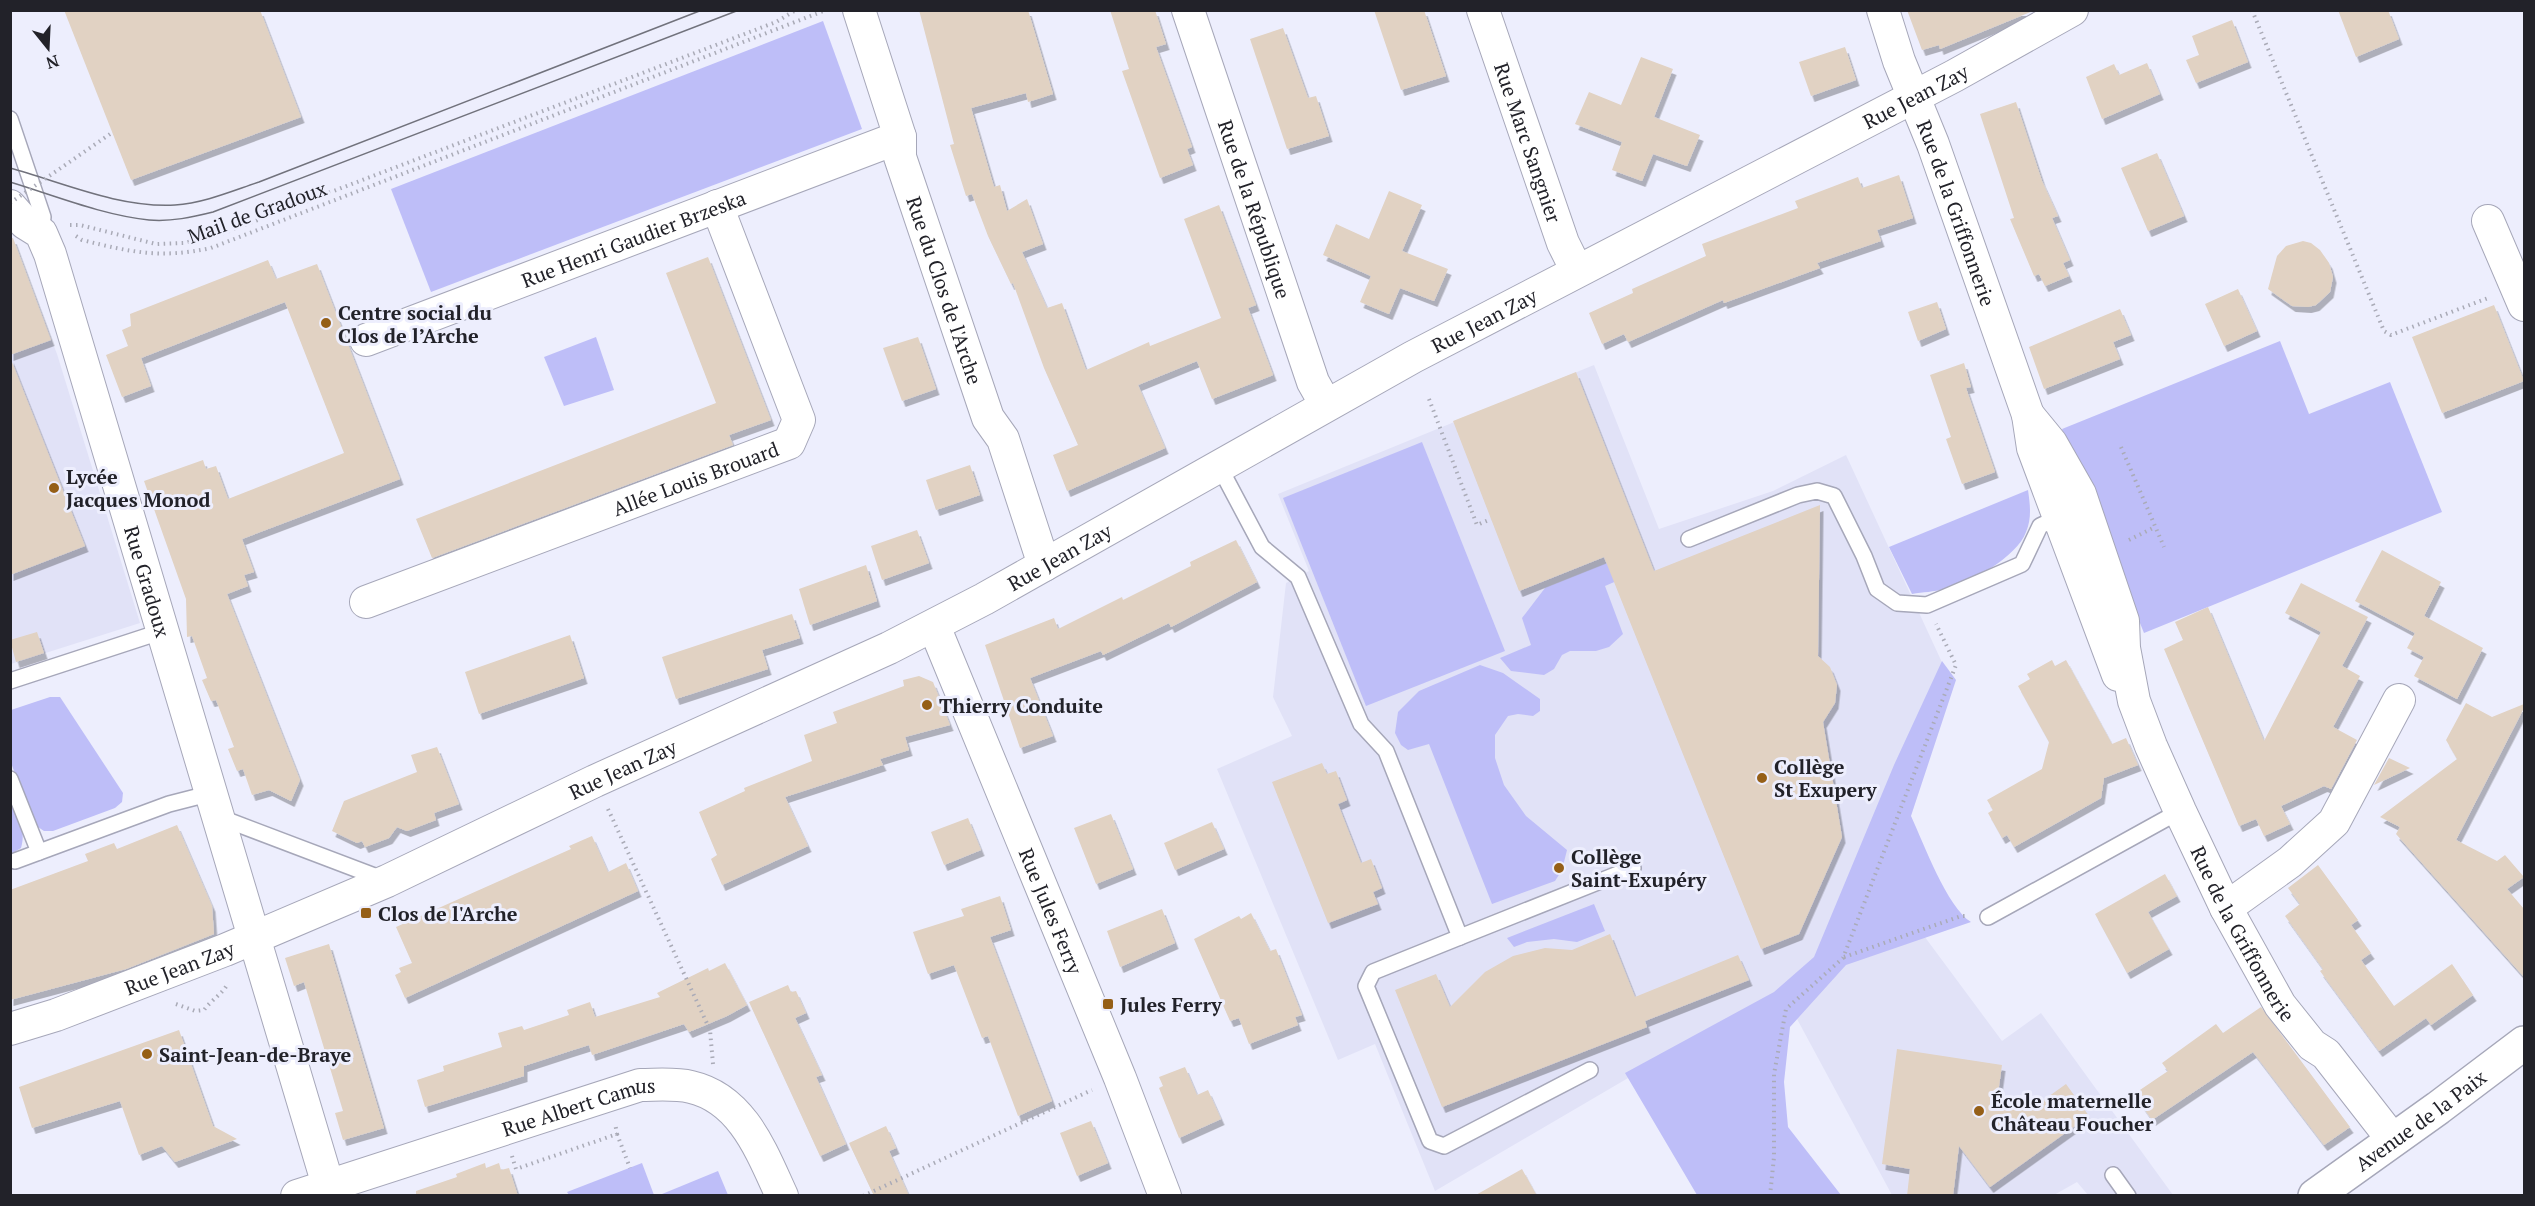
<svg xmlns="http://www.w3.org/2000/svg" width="2535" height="1206" viewBox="0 0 2535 1206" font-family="'PT Serif',serif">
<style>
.built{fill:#e1e2f7}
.green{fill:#bebef8}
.building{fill:#e1d2c3;filter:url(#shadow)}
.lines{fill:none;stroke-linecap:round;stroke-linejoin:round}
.lane-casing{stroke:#a6a7b9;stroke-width:18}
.street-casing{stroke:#a6a7b9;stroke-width:34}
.secondary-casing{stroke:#a6a7b9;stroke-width:36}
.path{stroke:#aaabb7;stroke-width:4;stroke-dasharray:1.5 4.5;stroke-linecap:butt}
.lane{stroke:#fff;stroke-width:15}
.street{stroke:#fff;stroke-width:32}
.secondary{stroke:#fff;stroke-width:33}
.tram{stroke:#71727c;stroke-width:1.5}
.path-bridge{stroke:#aaabb7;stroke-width:4;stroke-dasharray:1.5 4.5;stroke-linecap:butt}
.poi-dot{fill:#955f17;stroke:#edeefd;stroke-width:2}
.labels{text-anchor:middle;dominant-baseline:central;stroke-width:6;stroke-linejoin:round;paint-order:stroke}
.street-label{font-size:20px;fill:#222229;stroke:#edeefd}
.poi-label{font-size:20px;font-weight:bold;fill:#222229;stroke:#edeefd;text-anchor:start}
</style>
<defs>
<filter id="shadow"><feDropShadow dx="3.5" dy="6" stdDeviation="0" flood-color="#0004"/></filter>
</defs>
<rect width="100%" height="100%" fill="#edeefd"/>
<g class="built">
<path d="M 10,232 L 57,354 L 140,623 L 11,664 Z"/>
<path d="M 1594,365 L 1659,529 L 1773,491 L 1846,455 L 1946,671 L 1816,968 L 1435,1191 L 1375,1044 L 1338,1060 L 1217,769 L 1292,736 L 1273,697 L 1286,583 L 1309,571 L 1278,494 Z"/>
<path d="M 1913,921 L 2002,1041 L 2041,1013 L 2173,1195 L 2088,1195 L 2077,1182 L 2054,1195 L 1892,1195 L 1783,993 Z"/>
</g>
<g class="green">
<path d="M 823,21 L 862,129 L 431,292 L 391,189 Z"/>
<path d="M 596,337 L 614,390 L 564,406 L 544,357 Z"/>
<path d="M 2280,341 L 2309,414 L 2390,382 L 2442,512 L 2144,633 L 2062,429 Z"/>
<path d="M 1422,442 L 1505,651 L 1366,706 L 1283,498 Z"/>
<path d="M 2028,490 C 2030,504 2032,518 2026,532 C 2017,557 1970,583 1944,589 C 1934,592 1923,592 1912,594 L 1889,547 Z"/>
<path d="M 1642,549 L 1649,567 L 1605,586 L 1623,634 L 1609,647 L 1596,651 L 1570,651 L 1562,655 L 1554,669 L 1544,675 L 1511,671 L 1500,658 L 1531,645 L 1522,618 L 1545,588 Z"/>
<path d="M 1942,661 L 1956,680 L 1911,816 C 1924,844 1947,907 1971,922 L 1846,965 L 1790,1027 L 1784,1082 L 1788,1127 L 1841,1195 L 1697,1195 L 1625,1073 L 1774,992 L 1814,957 L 1894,765 Z"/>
<path d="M 1480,665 L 1503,673 L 1540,699 L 1540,711 L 1533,716 L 1518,714 L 1508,716 L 1495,735 L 1495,758 L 1504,785 L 1526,816 L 1567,850 L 1562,870 L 1555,881 L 1492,904 L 1429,744 L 1408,750 L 1401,745 L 1395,733 L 1398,712 L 1419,691 Z"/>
<path d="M 50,697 L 60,697 L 123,793 L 122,802 L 115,808 L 53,831 L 44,831 L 35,825 L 11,763 L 11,710 Z"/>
<path d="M 10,795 C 17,813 27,830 21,848 L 11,854 Z"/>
<path d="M 1594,904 L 1605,931 L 1577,942 L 1554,939 L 1527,942 L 1514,947 L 1507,938 Z"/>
<path d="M 642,1163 L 654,1195 L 569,1195 L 567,1192 Z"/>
<path d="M 718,1171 L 728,1195 L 662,1195 L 662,1194 Z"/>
</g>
<g class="building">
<path d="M 64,10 L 260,10 L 301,117 L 131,180 Z"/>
<path d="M 919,10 L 1028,10 L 1053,94 L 1028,102 L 1026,93 L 971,108 L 994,187 L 1000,185 L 1007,211 L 1027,199 L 1043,244 L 1022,252 L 1047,308 L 1062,303 L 1086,370 L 1149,342 L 1150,346 L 1221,318 L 1184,219 L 1219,205 L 1256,305 L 1248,308 L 1273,375 L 1212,399 L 1197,361 L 1138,385 L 1165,448 L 1067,491 L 1053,455 L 1078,445 L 1044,368 L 1013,283 L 1011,284 L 988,236 L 972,194 L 966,196 L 950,145 L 954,144 Z"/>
<path d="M 1110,10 L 1155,10 L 1166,44 L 1156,47 L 1192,147 L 1187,149 L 1193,165 L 1160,178 L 1122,71 L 1129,69 Z"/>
<path d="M 1374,10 L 1424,10 L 1446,76 L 1401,90 Z"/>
<path d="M 1907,10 L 2033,10 L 2033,11 L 1940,49 L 1939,45 L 1922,50 Z"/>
<path d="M 2338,10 L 2388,10 L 2399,39 L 2356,57 Z"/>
<path d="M 2232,20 L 2248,62 L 2196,83 L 2186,60 L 2199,55 L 2192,36 Z"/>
<path d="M 1283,28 L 1308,98 L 1316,96 L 1329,136 L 1287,149 L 1250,39 Z"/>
<path d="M 1845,47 L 1856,80 L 1811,96 L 1799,62 Z"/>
<path d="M 1641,57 L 1673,69 L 1654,117 L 1700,135 L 1687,166 L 1653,154 L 1642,181 L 1612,170 L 1622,142 L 1575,124 L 1589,92 L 1621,105 Z"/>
<path d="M 2147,63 L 2160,94 L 2102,119 L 2086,77 L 2114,64 L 2119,75 Z"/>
<path d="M 2016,102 L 2042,181 L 2058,216 L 2052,218 L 2070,260 L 2063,263 L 2069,276 L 2045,286 L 2039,274 L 2034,276 L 2010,219 L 2014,218 L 1980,114 Z"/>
<path d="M 2157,153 L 2184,216 L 2148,231 L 2121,168 Z"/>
<path d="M 1899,175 L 1913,218 L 1877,230 L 1881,241 L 1817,263 L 1820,268 L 1724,303 L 1723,300 L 1628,342 L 1624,334 L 1602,344 L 1589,313 L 1633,293 L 1632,289 L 1706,256 L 1702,244 L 1798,208 L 1795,201 L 1858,177 L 1862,188 Z"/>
<path d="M 1389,191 L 1422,205 L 1402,251 L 1448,269 L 1434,301 L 1400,288 L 1389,314 L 1360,302 L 1371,276 L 1323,255 L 1336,224 L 1369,239 Z"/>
<path d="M 10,238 L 13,238 L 51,340 L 10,355 Z"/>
<path d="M 2303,241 L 2311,243 L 2320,250 L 2329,263 L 2333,277 L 2330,292 L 2316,305 L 2308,307 L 2292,306 L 2268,289 L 2277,256 L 2286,246 Z"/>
<path d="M 708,257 L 771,420 L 729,435 L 733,445 L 432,558 L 416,519 L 716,403 L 666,273 Z"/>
<path d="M 268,260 L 276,279 L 317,264 L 400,479 L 242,539 L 254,572 L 244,575 L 248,586 L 227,594 L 300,780 L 291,801 L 269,790 L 252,795 L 243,769 L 237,771 L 228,749 L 234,747 L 216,700 L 211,701 L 202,680 L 207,678 L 192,636 L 187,637 L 186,599 L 144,481 L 203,460 L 206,469 L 216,466 L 228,499 L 344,453 L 285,302 L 141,358 L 151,386 L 122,397 L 106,355 L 128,346 L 122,330 L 131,326 L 130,314 Z"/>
<path d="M 2238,289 L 2257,331 L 2224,346 L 2205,304 Z"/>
<path d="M 1937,302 L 1946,329 L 1918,341 L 1908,312 Z"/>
<path d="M 2494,305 L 2524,381 L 2442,413 L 2412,337 Z"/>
<path d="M 2120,309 L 2131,335 L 2113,342 L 2120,359 L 2044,389 L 2029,347 Z"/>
<path d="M 918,337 L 936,389 L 902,401 L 883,348 Z"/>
<path d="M 10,357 L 85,546 L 10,575 Z"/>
<path d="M 1964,363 L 1971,387 L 1966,388 L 1995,472 L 1962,484 L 1946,439 L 1951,437 L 1930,375 Z"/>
<path d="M 1576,372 L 1654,571 L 1820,505 L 1818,656 L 1830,667 L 1837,685 L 1835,703 L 1823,722 L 1842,837 L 1799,934 L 1761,949 L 1604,557 L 1519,591 L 1453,421 Z"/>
<path d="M 970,465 L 980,495 L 936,510 L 926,480 Z"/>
<path d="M 917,530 L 929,563 L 882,580 L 871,546 Z"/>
<path d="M 1236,540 L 1257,582 L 1171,627 L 1169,623 L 1103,655 L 1101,651 L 1030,678 L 1053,736 L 1020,748 L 985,645 L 1054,618 L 1058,629 L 1122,597 L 1123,600 L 1191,566 L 1190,562 Z"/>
<path d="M 2382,550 L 2441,582 L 2424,616 L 2483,648 L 2457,699 L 2414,676 L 2424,657 L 2407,648 L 2415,633 L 2355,601 Z"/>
<path d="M 866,565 L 877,601 L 810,625 L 799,589 Z"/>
<path d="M 2301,583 L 2368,617 L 2342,666 L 2360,676 L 2333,727 L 2357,740 L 2331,789 L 2324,786 L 2281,806 L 2290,824 L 2264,836 L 2256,819 L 2239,826 L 2164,649 L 2183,640 L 2175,622 L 2208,607 L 2264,741 L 2321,632 L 2285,613 Z"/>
<path d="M 792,614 L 800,638 L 762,650 L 768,669 L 676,699 L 662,657 Z"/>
<path d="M 37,632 L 44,653 L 16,662 L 10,640 Z"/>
<path d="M 570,635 L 584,678 L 479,714 L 465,672 Z"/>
<path d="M 2052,660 L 2055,666 L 2066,660 L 2112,744 L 2126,738 L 2138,765 L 2104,778 L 2101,798 L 2014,847 L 2007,835 L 2002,838 L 1988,813 L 1993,810 L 1987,800 L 2042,769 L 2049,742 L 2018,686 L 2030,679 L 2027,674 Z"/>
<path d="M 919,676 L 933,682 L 950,725 L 905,737 L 909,750 L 880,759 L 883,765 L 785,797 L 808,846 L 722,885 L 711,859 L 717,855 L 699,812 L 745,791 L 744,788 L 812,761 L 804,735 L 837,723 L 833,712 L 904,686 L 903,680 Z"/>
<path d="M 2466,703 L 2492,717 L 2524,704 L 2524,708 L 2456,840 L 2497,861 L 2505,855 L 2524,877 L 2507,889 L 2524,909 L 2524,977 L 2396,834 L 2400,827 L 2380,817 L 2457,759 L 2446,740 Z"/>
<path d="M 437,747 L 459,804 L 434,813 L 436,820 L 407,831 L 397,827 L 389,838 L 365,847 L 362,841 L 357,843 L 332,831 L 344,801 L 417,772 L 411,755 Z"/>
<path d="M 2389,758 L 2410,768 L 2374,785 Z"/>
<path d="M 1322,763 L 1327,774 L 1336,771 L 1347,800 L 1338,804 L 1361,863 L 1371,859 L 1382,888 L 1373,892 L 1378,904 L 1328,923 L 1272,782 Z"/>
<path d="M 1111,814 L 1133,869 L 1096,884 L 1074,828 Z"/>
<path d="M 968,818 L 981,850 L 944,865 L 931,832 Z"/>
<path d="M 1212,822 L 1224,849 L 1175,870 L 1164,843 Z"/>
<path d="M 177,825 L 212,906 L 214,934 L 126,969 L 10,1000 L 10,890 L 88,861 L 85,854 L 114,843 L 117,849 Z"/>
<path d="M 592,836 L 608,872 L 626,863 L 638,891 L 405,998 L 395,975 L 401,972 L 399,968 L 412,963 L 396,927 L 571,849 L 569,846 Z"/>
<path d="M 2318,865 L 2358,920 L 2351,925 L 2371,953 L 2361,960 L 2394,1006 L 2452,964 L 2473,995 L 2431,1025 L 2426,1018 L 2379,1051 L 2320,971 L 2323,969 L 2285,916 L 2300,904 L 2288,888 Z"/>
<path d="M 2165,874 L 2177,896 L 2148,912 L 2169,949 L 2127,973 L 2095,914 Z"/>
<path d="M 1000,896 L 1011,930 L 990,937 L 1052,1101 L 1018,1116 L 988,1036 L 982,1038 L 954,965 L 928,974 L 913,932 L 964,916 L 961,909 Z"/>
<path d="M 1162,909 L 1175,943 L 1120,967 L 1107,931 Z"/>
<path d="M 1251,913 L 1270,951 L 1276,949 L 1302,1015 L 1295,1017 L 1298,1025 L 1249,1044 L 1239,1018 L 1230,1021 L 1194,939 L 1239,916 L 1241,919 Z"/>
<path d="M 1610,934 L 1635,997 L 1738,955 L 1749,980 L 1645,1021 L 1647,1027 L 1442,1107 L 1395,990 L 1436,974 L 1450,1007 L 1485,972 L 1513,956 L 1545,948 L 1572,950 Z"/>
<path d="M 329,944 L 384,1128 L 343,1140 L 335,1113 L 343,1111 L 304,982 L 294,986 L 285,958 Z"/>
<path d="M 725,963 L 747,1005 L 727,1016 L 689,1032 L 684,1024 L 592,1055 L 589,1045 L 570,1051 L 524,1066 L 524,1076 L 425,1107 L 417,1080 L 444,1071 L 443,1066 L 502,1047 L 498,1033 L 522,1026 L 524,1030 L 569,1015 L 567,1010 L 590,1002 L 595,1017 L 660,997 L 657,993 L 708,968 L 709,971 Z"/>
<path d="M 788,985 L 791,992 L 796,991 L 806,1013 L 795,1018 L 822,1075 L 816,1077 L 846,1144 L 820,1156 L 749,1002 Z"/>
<path d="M 2261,1007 L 2350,1127 L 2324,1145 L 2253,1052 L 2152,1120 L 2134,1094 L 2168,1071 L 2162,1063 L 2216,1024 L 2223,1033 Z"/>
<path d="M 179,1030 L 213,1126 L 237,1139 L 175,1162 L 162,1146 L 139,1155 L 120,1101 L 32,1128 L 19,1087 Z"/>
<path d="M 1897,1049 L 2002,1065 L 1997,1101 L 2038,1104 L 2066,1084 L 2089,1116 L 1990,1187 L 1959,1146 L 1953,1196 L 1907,1196 L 1910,1169 L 1882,1164 Z"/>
<path d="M 1185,1067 L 1197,1095 L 1208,1090 L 1221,1119 L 1179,1138 L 1159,1088 L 1163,1086 L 1159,1077 Z"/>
<path d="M 1091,1121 L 1108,1163 L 1077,1176 L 1060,1133 Z"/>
<path d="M 886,1126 L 896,1148 L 889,1151 L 909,1196 L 874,1196 L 849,1143 Z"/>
<path d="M 485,1163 L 486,1168 L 499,1163 L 501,1170 L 509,1168 L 518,1196 L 416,1196 L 416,1191 L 457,1177 L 456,1174 Z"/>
<path d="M 1522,1169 L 1537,1196 L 1474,1196 Z"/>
</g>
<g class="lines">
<g class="lane-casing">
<g id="lane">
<path d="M 10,119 L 43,217 L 41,233"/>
<path d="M 1219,466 L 1262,547 L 1298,577 L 1361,724 L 1386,751 L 1460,937 L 1373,972 L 1366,986 L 1430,1141 L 1444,1146 L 1590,1070"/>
<path d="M 1689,539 L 1798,495 L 1817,491 L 1834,496 L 1864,556 L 1877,589 L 1897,603 L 1927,605 L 2022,564 L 2040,526 L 2059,517"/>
<path d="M 10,681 L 163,631"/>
<path d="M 10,779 L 39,852"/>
<path d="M 219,817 L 385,880"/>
<path d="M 15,861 L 169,804 L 212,793"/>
<path d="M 1988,917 L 2180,811"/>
<path d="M 1460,937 L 1633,868"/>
<path d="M 2113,1175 L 2128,1196"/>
</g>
</g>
<g class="street-casing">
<g id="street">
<path id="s1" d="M 859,10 L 900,137 L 900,157 L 988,418 L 1003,439 L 1044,565"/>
<path id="s2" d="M 1188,10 L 1313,382 L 1326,405"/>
<path id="s3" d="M 1483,10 L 1563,243 L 1577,271"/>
<path id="s4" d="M 1883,10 L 1899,61 L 1933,144 L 2028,415 L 2033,448 L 2118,675"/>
<path id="s5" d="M 10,206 L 25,223 L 41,233 L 50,254 L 328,1185"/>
<path d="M 2488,221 L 2524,305"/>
<path id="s6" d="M 366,340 L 900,137"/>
<path id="s7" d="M 2028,415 L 2051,443 L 2080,494 L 2123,621 L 2124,648 L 2134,701 L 2151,746 L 2180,811 L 2226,908 L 2280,1005 L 2312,1045 L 2326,1054 L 2393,1140"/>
<path id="s8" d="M 366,602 L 789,443 L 799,420 L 717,206"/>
<path id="s9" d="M 934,626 L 1120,1078 L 1165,1196"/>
<path d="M 2226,908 L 2290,862 L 2334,822 L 2399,700"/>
<path id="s10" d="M 10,1029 L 56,1015 L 225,950 L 387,881 L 595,781 L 889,648 L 984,599 L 1413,357 L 1954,76 L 2072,10"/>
<path id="s11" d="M 297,1196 L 640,1085 C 657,1085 674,1083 691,1087 C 743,1099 762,1153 782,1196"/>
</g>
</g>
<g class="secondary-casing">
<g id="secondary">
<path id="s12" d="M 2315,1196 L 2438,1108 L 2524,1043"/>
</g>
</g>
<g class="path">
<path d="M 2252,10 L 2384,331 L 2391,335 L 2488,298"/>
<path d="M 70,225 L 80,225 L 156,244 L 184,243 L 221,234 L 776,22 L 796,10"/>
<path d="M 76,236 L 82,240 C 131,252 160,259 211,248 L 826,10"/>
<path d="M 1429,399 L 1477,525 L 1491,519"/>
<path d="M 2121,447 L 2164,547"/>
<path d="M 2129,540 L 2155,527"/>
<path d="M 608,809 L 710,1030 L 713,1064"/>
<path d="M 1844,957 L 1961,916 L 1967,916"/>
<path d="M 176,1004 L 195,1011 L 204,1010 C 212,999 223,994 228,983"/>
<path d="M 617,1134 L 630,1168"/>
<path d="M 512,1156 L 516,1169 L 617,1134 L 615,1123"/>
<path d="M 863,1196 L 1092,1090"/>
<path d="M 1770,1196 L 1774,1157 L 1774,1074 L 1786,1009 L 1843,958 L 1956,665 L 1936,624"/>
</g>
<use href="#lane" class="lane"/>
<use href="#street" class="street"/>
<use href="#secondary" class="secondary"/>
<g class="tram">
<path d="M 10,168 C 64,183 119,208 175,205 C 204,203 232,191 259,182 L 702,10"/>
<path d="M 10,182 C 56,196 102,215 149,220 C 171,222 193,217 213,212 L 739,10"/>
</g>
<path class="path-bridge" d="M 10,203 L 113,132"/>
</g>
<g class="poi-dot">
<circle cx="326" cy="323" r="6"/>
<circle cx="54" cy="488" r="6"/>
<circle cx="927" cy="705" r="6"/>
<circle cx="1762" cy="778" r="6"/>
<circle cx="1559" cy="868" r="6"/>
<rect x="360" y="907" width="12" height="12" rx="3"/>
<rect x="1102" y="998" width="12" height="12" rx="3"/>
<circle cx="147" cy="1054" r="6"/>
<circle cx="1979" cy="1111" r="6"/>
</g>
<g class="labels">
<g class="street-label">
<text stroke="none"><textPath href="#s10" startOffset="2124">Rue Jean Zay</textPath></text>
<text stroke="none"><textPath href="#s3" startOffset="140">Rue Marc Sangnier</textPath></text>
<text stroke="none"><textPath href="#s2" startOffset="210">Rue de la République</textPath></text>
<text transform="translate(257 212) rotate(-20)">Mail de Gradoux</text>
<text stroke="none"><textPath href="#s4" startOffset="216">Rue de la Griffonnerie</textPath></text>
<text stroke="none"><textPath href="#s6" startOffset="286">Rue Henri Gaudier Brzeska</textPath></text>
<text stroke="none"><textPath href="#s1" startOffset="294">Rue du Clos de l'Arche</textPath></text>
<text stroke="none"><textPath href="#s10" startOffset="1638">Rue Jean Zay</textPath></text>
<text stroke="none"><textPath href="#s8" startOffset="352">Allée Louis Brouard</textPath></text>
<text stroke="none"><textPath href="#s10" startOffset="1152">Rue Jean Zay</textPath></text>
<text stroke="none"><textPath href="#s5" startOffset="406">Rue Gradoux</textPath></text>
<text stroke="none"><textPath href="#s10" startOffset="666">Rue Jean Zay</textPath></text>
<text stroke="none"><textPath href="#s9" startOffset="308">Rue Jules Ferry</textPath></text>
<text stroke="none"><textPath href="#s7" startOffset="567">Rue de la Griffonnerie</textPath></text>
<text stroke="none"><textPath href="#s10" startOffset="180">Rue Jean Zay</textPath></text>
<text stroke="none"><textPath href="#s11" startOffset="296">Rue Albert Camus</textPath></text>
<text stroke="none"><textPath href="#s12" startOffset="130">Avenue de la Paix</textPath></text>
</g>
<g class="poi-label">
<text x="338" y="312">Centre social du<tspan x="338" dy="23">Clos de l’Arche</tspan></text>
<text x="66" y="476">Lycée<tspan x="66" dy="23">Jacques Monod</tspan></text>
<text x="939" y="705">Thierry Conduite</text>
<text x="1774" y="766">Collège<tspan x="1774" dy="23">St Exupery</tspan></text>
<text x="1571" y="856">Collège<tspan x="1571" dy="23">Saint-Exupéry</tspan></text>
<text x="378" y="913">Clos de l'Arche</text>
<text x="1120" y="1004">Jules Ferry</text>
<text x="159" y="1054">Saint-Jean-de-Braye</text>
<text x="1991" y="1100">École maternelle<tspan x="1991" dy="23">Château Foucher</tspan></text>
</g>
</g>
<rect width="2535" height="1206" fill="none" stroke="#222229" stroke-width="24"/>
<g transform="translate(48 48) rotate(162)" stroke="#edeefd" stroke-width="4.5" paint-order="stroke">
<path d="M0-4.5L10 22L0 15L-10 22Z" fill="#222229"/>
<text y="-9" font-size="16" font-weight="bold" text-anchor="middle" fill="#222229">N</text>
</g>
</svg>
